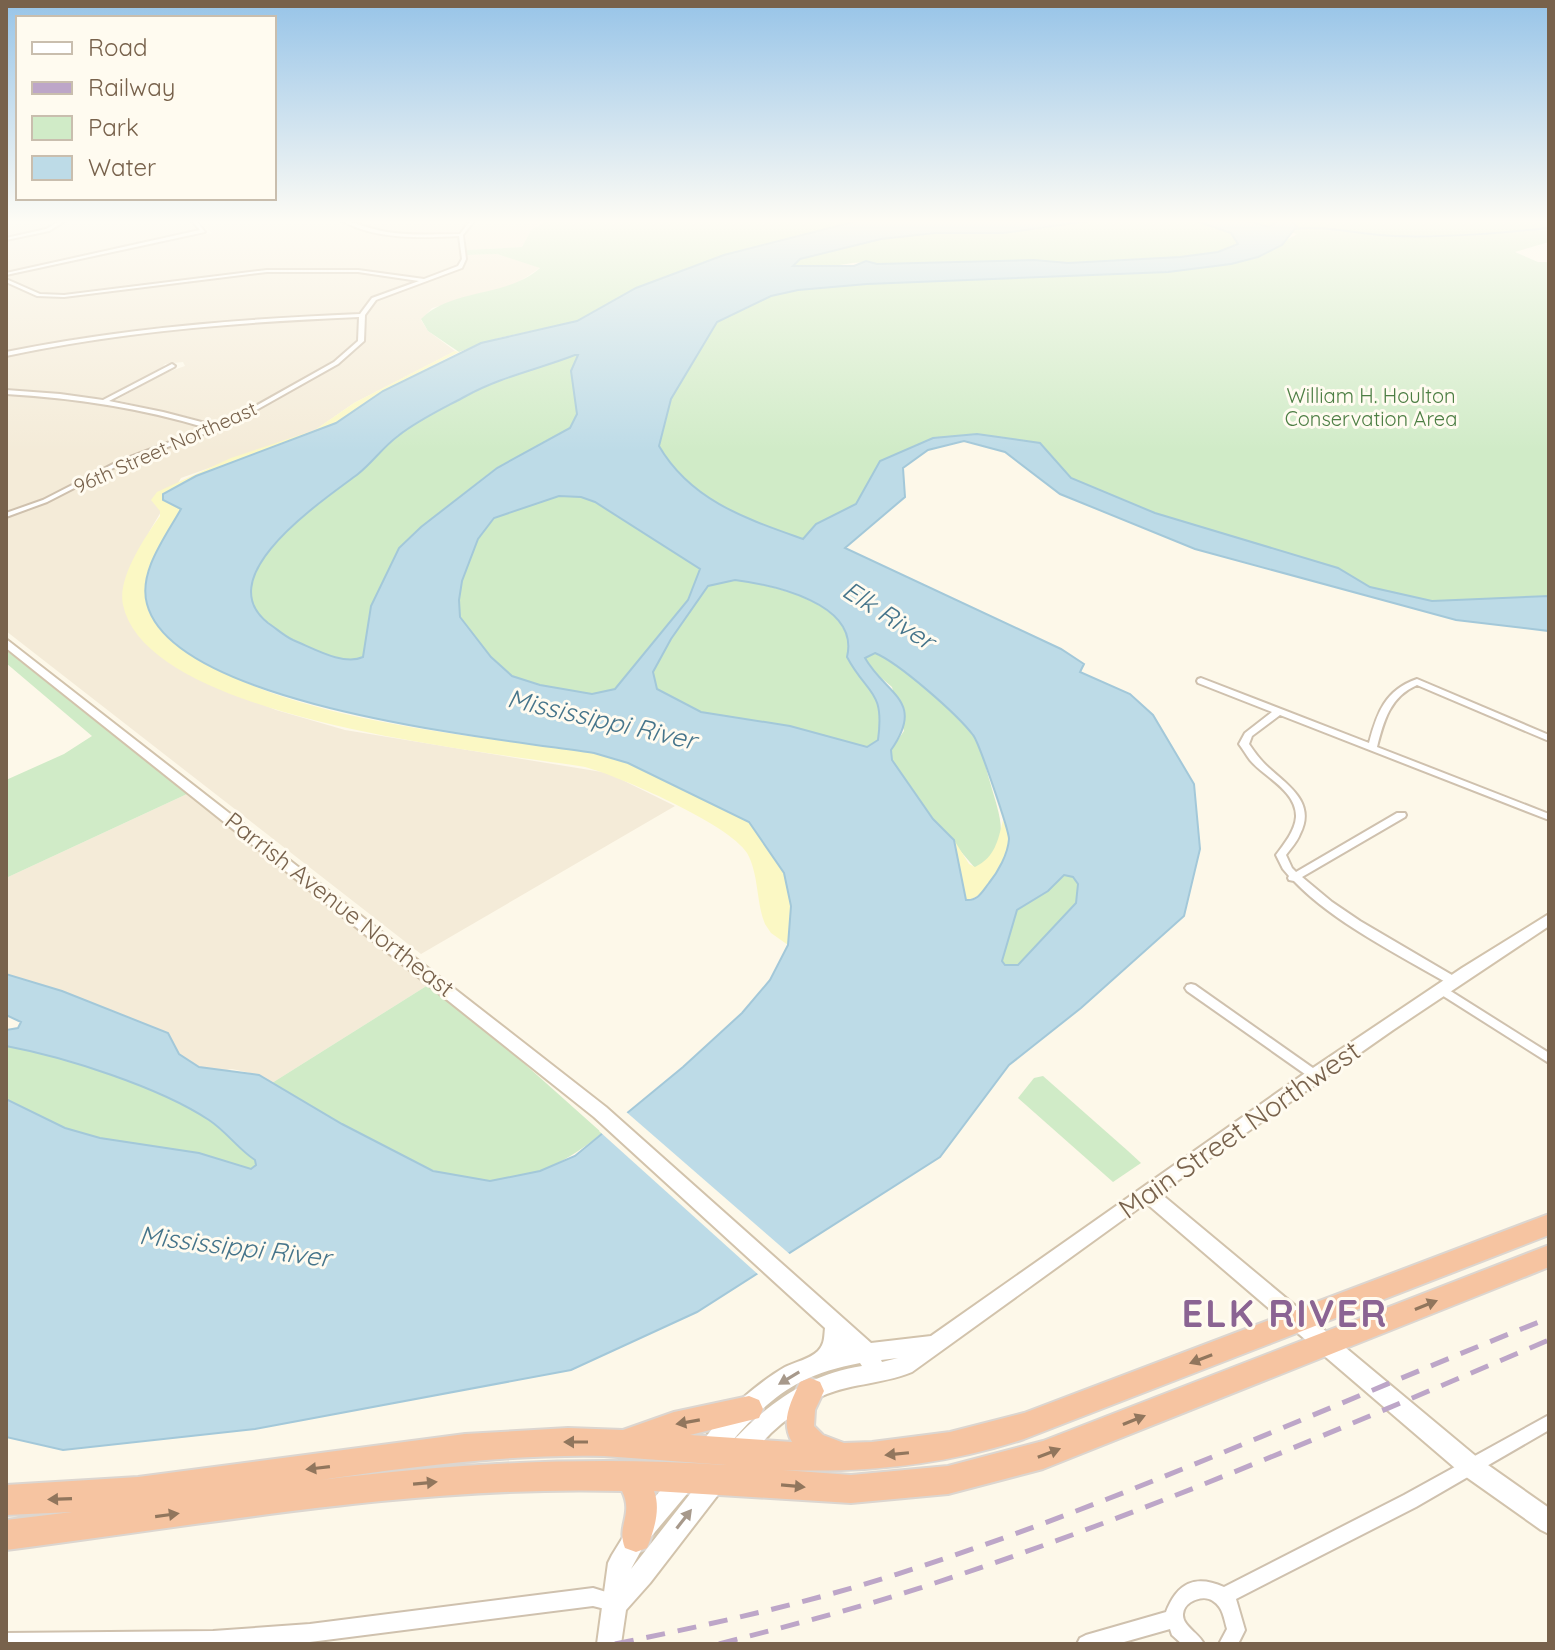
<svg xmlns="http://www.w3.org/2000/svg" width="1555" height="1650" viewBox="0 0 1555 1650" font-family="Quicksand,sans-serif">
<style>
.residential{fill:#f4ebd8}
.green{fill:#d0ebc7}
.sand{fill:#fbf8c4}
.water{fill:#bddbe7;stroke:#a3c8d9;stroke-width:2;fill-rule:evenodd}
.pier{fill:#fdf8e9}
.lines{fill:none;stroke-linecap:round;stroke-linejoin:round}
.stream{stroke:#a3c8d9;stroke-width:2}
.street-casing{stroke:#cfc1ae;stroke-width:4}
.secondary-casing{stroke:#d2c3ac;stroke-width:4}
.highway-casing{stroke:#dcd6d0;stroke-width:4}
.street{fill:#fff;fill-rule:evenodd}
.secondary{fill:#fff;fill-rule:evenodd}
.highway{fill:#f6c4a1;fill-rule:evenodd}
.rail{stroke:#bda6c8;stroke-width:5;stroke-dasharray:19 13;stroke-linecap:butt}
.oneway{fill:#91765d}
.oneway2{fill:#a7998b}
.labels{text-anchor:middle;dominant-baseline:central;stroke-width:6;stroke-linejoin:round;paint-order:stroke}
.far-park-label{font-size:20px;fill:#4c7e43;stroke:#fffbf0}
.far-street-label{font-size:20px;fill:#78624c;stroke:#fffbf0}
.street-label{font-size:24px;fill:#78624c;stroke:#fffbf0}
.water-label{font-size:26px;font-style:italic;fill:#46758b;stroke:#fffbf0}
.near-street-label{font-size:28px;fill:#78624c;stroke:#fffbf0}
.near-district-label{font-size:38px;font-weight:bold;letter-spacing:2px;fill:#8b6493;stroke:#fffbf0}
</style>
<rect width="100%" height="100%" fill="#fdf8e9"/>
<g class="residential">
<path d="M 6,221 L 60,221 L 41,233 L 65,221 L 191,221 L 200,231 L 185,237 L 6,274 Z"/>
<path d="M 197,221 L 342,221 L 380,233 L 456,236 L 459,238 L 461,262 L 456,268 L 426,278 L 360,270 L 268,270 L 80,295 L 43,294 L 6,278 L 6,275 L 212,233 Z"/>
<path d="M 347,221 L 470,221 L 455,235 L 419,235 L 376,230 Z"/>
<path d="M 475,221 L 546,221 L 531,230 L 522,247 L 466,250 L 466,233 Z"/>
<path d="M 497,254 L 541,267 L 513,286 L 432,308 L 421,320 L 428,331 L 455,351 L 354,403 L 315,430 L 181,478 L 149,532 L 198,678 L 276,710 L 345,730 L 608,773 L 675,806 L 421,954 L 6,631 L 6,517 L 57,498 L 120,464 L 231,423 L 316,377 L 357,350 L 365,338 L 367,312 L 377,300 L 392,291 L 456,271 L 466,262 L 466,255 Z"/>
<path d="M 276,271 L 361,272 L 418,280 L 380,293 L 356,315 L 163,326 L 74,338 L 6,353 L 6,282 L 32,294 L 77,297 Z"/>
<path d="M 352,317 L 359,319 L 360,329 L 357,343 L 352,348 L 313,375 L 219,424 L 116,400 L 165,373 L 185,366 L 183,362 L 165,364 L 158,372 L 106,398 L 6,391 L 6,355 L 93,337 L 193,324 Z"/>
<path d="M 6,394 L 48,395 L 148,409 L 205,427 L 116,462 L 49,497 L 6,514 Z"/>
<path d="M 187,794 L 428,985 L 272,1083 L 259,1075 L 232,1069 L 216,1072 L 199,1067 L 179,1054 L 168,1033 L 62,991 L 6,974 L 6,878 Z"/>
</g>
<g class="green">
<path d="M 546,221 L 857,221 L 724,255 L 636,288 L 577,321 L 499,338 L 459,352 L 428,331 L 421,319 C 452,288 506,298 540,268 L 497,254 L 466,255 L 466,250 L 522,247 L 531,230 Z"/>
<path d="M 1089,221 C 1124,221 1220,210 1239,243 L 1218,252 L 1180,257 L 1068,263 L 1034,260 L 877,264 C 856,257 817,275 792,264 L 800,259 L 881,239 L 935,233 L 1003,233 Z"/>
<path d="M 1248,221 L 1549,221 L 1549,242 L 1515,252 L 1538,262 L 1549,262 L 1549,596 L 1432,601 L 1365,594 L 1102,504 L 1006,446 L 963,440 L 925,449 L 885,467 L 867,499 L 803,539 C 747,519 691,501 659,446 L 671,399 L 717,322 L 771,296 L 798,290 L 867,284 L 1168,272 L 1231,264 L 1258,257 L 1297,234 Z"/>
<path d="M 575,355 L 578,355 L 571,371 L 577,414 L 570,428 L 496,468 L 421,527 L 399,548 L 371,606 L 363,657 C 343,666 312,648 293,640 C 284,636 276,629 268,623 C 208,576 325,500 358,474 C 373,462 383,447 398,436 C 418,420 444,408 466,396 C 500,377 539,369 575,355 Z"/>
<path d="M 559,496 L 581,497 L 595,502 L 700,569 L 688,600 L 615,689 L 592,694 L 540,685 L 512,676 L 491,657 L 460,618 L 459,600 L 462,581 L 478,539 L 494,518 Z"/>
<path d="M 735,580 C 774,586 859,603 847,657 C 867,695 885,689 878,740 L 866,747 L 701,712 L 657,689 L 653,671 L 671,639 L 708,585 Z"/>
<path d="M 6,650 L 187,794 L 6,878 L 6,780 L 64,754 L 92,736 L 6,663 Z"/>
<path d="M 875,653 C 898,663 959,715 974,736 C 983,748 985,767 990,782 C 999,815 1015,847 975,868 L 933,819 L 892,760 L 891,750 L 904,731 L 892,687 L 872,670 L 865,657 Z"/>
<path d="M 1064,875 L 1073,877 L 1078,884 L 1076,903 L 1018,965 L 1005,965 L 1001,960 L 1017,910 L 1048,891 Z"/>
<path d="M 428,985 L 509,1050 L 602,1133 C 570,1160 534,1179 491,1181 C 427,1184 328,1116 272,1083 Z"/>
<path d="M 6,1046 C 65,1057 160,1087 209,1120 C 227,1132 239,1149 256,1160 L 256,1166 L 251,1169 L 100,1138 L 65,1128 L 6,1099 Z"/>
<path d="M 1043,1076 L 1128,1151 L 1141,1163 L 1113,1182 L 1018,1098 L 1034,1078 Z"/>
</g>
<g class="sand">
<path d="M 455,351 L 459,352 L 383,391 L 336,423 L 170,489 L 170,503 L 181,509 L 159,547 L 175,643 C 201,659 227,675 256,687 C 358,727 485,737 594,753 L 628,763 L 749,822 L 784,873 L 791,906 L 788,945 L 771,933 L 765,924 C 756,902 759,874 747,853 C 729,824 619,776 585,767 C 486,751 148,720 123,605 C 117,578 145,537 160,516 L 160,511 L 151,500 L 157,492 L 231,458 L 315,430 L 354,403 Z"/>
<path d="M 1003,820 C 1005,825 1009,833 1009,839 C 1008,857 986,900 966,900 L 954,840 L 969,864 L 975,867 C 995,857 998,841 1003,820 Z"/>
</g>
<path class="water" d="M 857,221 L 1089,221 L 1003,233 L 935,233 L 881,239 L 800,259 L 793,266 L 854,266 L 866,261 L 877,264 L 1034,260 L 1068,263 L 1180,257 L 1218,252 L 1238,244 L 1231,233 L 1196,221 L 1248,221 L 1269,227 L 1277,221 L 1292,221 L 1297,226 L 1282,245 L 1258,257 L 1231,264 L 1168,272 L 867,284 L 798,290 L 771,296 L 717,322 L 671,399 L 659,446 C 691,501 747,519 803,539 L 816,524 L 856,504 L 880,461 L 933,438 L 977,434 L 1040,443 L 1071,478 L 1155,513 L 1338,568 L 1370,587 L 1432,601 L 1549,596 L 1549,631 L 1456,620 L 1195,549 L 1060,494 L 1005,452 L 964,441 L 928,450 L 903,468 L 905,497 L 845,548 L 1061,649 L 1084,664 L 1080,672 L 1130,694 L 1153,715 L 1194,784 L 1200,849 L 1184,916 L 1081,1008 L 1009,1065 L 940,1157 L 697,1312 L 571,1370 L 255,1429 L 63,1450 L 6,1437 L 6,1099 L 65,1128 L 100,1138 L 199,1153 L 251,1169 L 256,1165 L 255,1160 C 238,1149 227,1132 209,1120 C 159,1087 65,1057 6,1046 L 6,1030 L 18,1028 L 21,1022 L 6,1015 L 6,974 L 62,991 L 168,1033 L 179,1054 L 199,1067 L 259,1075 L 342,1124 L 433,1171 L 490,1181 L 540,1171 L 575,1156 L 683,1067 L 742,1013 L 770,980 L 788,945 L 791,906 L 784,873 L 749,822 L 628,763 L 594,753 C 502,739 174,707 147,604 C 138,572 166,536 181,509 L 163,500 L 163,494 L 196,476 L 336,423 L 383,391 L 481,343 L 577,321 L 636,288 L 724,255 ZM 575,355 L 578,355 L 571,371 L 577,414 L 570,428 L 497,468 L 421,527 L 399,548 L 371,606 L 363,657 C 343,666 313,648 293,640 C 284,636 277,629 268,623 C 208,576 324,500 358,474 C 373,462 383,447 398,436 C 418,420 444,408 466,396 C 500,377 539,369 575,355 ZM 559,496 L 581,497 L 595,502 L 700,569 L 688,600 L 615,689 L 592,694 L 540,685 L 512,676 L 491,657 L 460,617 L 459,600 L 462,581 L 478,539 L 494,518 ZM 735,580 C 773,585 860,603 847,657 C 867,695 885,689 878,740 L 867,747 L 790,726 L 701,712 L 657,689 L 653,672 L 671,639 L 708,586 ZM 875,653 C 899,663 957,714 973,735 C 979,742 1009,831 1009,839 C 1008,854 998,872 989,883 C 982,892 978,901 966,900 L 954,840 L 933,819 L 892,760 L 891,750 C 926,700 886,695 865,658 ZM 1064,875 L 1073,877 L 1078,884 L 1076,903 L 1018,965 L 1005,965 L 1002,961 L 1017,910 L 1048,891 Z"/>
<path class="pier" d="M 624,1110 L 793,1257 L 761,1277 L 599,1131 Z"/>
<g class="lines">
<path class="stream" d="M 1294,229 C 1327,225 1360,235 1393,236 C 1445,238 1497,233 1549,228"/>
<g class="street-casing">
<g id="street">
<path d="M 60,221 L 65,221 L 49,231 L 6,240 L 6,238 L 46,229 Z"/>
<path d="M 192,221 L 196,221 L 205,232 L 6,275 L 6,273 L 200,230 Z"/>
<path d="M 342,221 C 356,222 372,230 387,232 C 411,236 435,234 460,234 L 470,221 L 474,221 L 463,235 L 466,259 L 462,268 L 376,300 L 365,315 L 364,341 L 338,364 L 240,419 L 217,429 L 123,463 L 47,502 L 6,517 L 6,513 L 43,500 L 119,461 L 207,428 C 141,408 75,398 6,394 L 6,390 L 60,394 L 103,400 L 172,364 L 175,366 L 174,367 L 109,401 L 163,412 L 213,425 L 236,417 L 334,362 L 358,341 L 359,317 C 240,322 123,331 6,356 L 6,352 C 123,328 241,319 360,314 L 372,298 L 419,281 L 358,272 L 267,272 L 64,297 L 37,296 L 6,282 L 6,279 L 40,294 L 64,295 L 267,270 L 358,270 L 424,279 L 458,266 L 462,259 L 459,236 C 420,238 377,240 342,221 Z"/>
<path d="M 1201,678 L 1369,743 C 1377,713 1385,690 1417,679 L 1549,735 L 1549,741 L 1417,685 C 1390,697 1384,720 1377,747 L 1549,814 L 1549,820 L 1280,715 L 1252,736 L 1249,744 C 1255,753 1261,761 1269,768 C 1289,786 1316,803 1300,834 C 1297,842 1291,848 1286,855 L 1292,868 L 1296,872 L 1397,813 L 1405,813 L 1406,815 L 1405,817 L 1302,877 L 1332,902 L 1360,921 L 1457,978 L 1459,981 L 1457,984 L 1449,984 C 1399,955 1333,922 1294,881 L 1289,880 L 1288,878 L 1289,876 L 1283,869 L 1276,855 C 1284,844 1295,831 1296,817 C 1297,791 1264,777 1250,760 C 1246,755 1243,749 1239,744 L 1245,733 L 1272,712 L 1198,683 L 1197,681 L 1198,679 Z"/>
<path d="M 1191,984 L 1195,985 L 1320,1073 L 1322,1076 L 1320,1079 L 1316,1081 L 1312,1079 L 1187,991 L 1185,988 L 1187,985 Z"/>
<path d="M 1441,985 L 1549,1053 L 1549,1063 L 1437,992 L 1435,989 L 1437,986 Z"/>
<path d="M 1549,1415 L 1549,1430 L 1416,1507 L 1236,1599 L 1245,1630 L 1238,1644 L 1219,1644 L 1227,1629 C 1224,1619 1223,1607 1213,1601 C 1204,1594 1184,1601 1183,1614 C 1182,1626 1199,1633 1204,1644 L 1182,1644 L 1172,1635 L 1170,1629 L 1117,1644 L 1077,1644 L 1080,1638 L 1086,1635 L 1166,1612 C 1177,1583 1195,1574 1224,1587 L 1404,1495 Z"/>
<path d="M 593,1588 L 619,1596 L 622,1602 L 619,1608 L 613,1611 L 593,1606 L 310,1642 L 280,1644 L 6,1644 L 6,1633 L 213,1631 L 310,1624 Z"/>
</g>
</g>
<g class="secondary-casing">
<g id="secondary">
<path d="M 6,639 L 606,1107 L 871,1343 L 931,1336 L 1301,1076 L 1462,968 L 1549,914 L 1549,926 L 1393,1030 L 1160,1193 L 1478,1458 L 1549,1508 L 1549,1534 L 1541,1530 L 1462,1474 L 1146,1203 L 912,1372 C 881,1385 846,1383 816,1399 C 800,1409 785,1420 771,1433 C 761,1443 752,1456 739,1462 L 731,1459 L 728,1451 L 731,1443 C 767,1404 808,1374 862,1366 L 860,1363 C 789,1376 764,1404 718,1457 L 710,1460 L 702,1457 L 699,1449 C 710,1423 760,1381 785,1367 C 795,1362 810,1359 818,1351 C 825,1344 824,1336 825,1328 L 594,1117 L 6,648 ZM 898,1358 L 882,1362 L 881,1360 Z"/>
<path d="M 716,1468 L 724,1471 L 727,1479 L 724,1487 L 650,1583 L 626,1610 L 621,1644 L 597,1644 L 608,1563 L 612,1555 L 628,1529 L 676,1472 L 684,1469 L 692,1472 L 695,1480 L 692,1488 L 644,1545 L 631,1569 L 708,1471 Z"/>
</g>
</g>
<g class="highway-casing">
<path id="highway" d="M 1549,1214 L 1549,1235 L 1024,1439 C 945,1465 866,1473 783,1470 L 851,1475 L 948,1466 L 1043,1441 L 1549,1245 L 1549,1267 L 1043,1469 L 948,1494 L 851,1503 L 654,1491 C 661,1509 654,1530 647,1548 L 636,1552 L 625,1548 C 616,1525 634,1515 622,1491 C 416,1485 210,1524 6,1550 L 6,1520 L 72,1512 L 6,1515 L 6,1485 L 138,1477 L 465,1434 L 568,1428 L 623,1430 L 674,1412 L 749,1396 L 759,1400 L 763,1409 L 759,1418 L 690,1435 L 792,1442 C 780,1421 791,1402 800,1382 L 810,1378 L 820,1382 L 824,1391 L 815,1410 L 814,1426 L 823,1435 L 844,1443 L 872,1442 L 950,1432 L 1024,1413 ZM 604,1456 L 726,1465 C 591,1456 455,1463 321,1480 C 415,1466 509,1454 604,1456 Z"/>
</g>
<use href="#street" class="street"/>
<use href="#secondary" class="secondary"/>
<use href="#highway" class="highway"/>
<g class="rail">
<path d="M 615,1644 C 698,1627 781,1609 862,1585 C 1097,1514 1321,1408 1549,1318"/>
<path d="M 719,1644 C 791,1625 864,1607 935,1583 C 1144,1514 1346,1426 1549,1340"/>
</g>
</g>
<defs><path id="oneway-solid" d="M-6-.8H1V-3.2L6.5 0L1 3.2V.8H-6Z" transform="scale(2)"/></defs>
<g class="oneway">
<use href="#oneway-solid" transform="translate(1426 1305) rotate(-22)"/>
<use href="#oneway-solid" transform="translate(1201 1359) rotate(159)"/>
<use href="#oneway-solid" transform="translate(1134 1420) rotate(-22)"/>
<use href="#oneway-solid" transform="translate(688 1422) rotate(170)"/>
<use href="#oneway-solid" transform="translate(576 1442) rotate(180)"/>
<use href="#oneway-solid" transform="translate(1049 1453) rotate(-21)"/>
<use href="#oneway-solid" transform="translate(897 1454) rotate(174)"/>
<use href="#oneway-solid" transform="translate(318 1468) rotate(173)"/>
<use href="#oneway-solid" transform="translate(425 1483) rotate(-5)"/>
<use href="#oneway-solid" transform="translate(793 1486) rotate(5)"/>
<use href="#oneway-solid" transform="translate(60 1499) rotate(178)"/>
<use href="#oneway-solid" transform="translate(167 1515) rotate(-8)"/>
</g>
<g class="oneway2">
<use href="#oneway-solid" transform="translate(789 1378) rotate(149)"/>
<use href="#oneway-solid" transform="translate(684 1519) rotate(-52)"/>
</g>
<linearGradient id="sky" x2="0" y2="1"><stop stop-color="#97c4e8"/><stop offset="0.49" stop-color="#fefcf5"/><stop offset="1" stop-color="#fefcf5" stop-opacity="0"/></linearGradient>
<rect width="1555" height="452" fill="url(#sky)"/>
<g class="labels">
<g class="far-park-label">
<text x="1371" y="395">William H. Houlton<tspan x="1371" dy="23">Conservation Area</tspan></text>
</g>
<g class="far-street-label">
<text transform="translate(165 447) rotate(-24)">96th Street Northeast</text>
</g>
<g class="street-label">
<text transform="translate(340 904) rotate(38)">Parrish Avenue Northeast</text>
</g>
<g class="water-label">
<text transform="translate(889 615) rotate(33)">Elk River</text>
<text transform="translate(602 719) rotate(13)">Mississippi River</text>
<text transform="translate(235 1246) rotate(7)">Mississippi River</text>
</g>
<g class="near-street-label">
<text transform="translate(1239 1129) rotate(-35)">Main Street Northwest</text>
</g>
<g class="near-district-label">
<text x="1285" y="1313">ELK RIVER</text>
</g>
</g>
<rect width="1555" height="1650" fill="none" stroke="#78624c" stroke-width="16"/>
<rect x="16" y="16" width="260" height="184" fill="#fffbf0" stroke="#c9beae" stroke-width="2"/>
<rect x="32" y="42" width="40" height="12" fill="#ffffff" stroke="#c9beae" stroke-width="2"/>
<text x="88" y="56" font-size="24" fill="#78624c">Road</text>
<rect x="32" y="82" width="40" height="12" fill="#bda6c8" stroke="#c9beae" stroke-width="2"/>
<text x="88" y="96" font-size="24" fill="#78624c">Railway</text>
<rect x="32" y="116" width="40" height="24" fill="#d0ebc7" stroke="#c9beae" stroke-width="2"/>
<text x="88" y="136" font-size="24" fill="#78624c">Park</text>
<rect x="32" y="156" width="40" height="24" fill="#bddbe7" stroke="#c9beae" stroke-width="2"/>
<text x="88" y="176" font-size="24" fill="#78624c">Water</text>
</svg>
